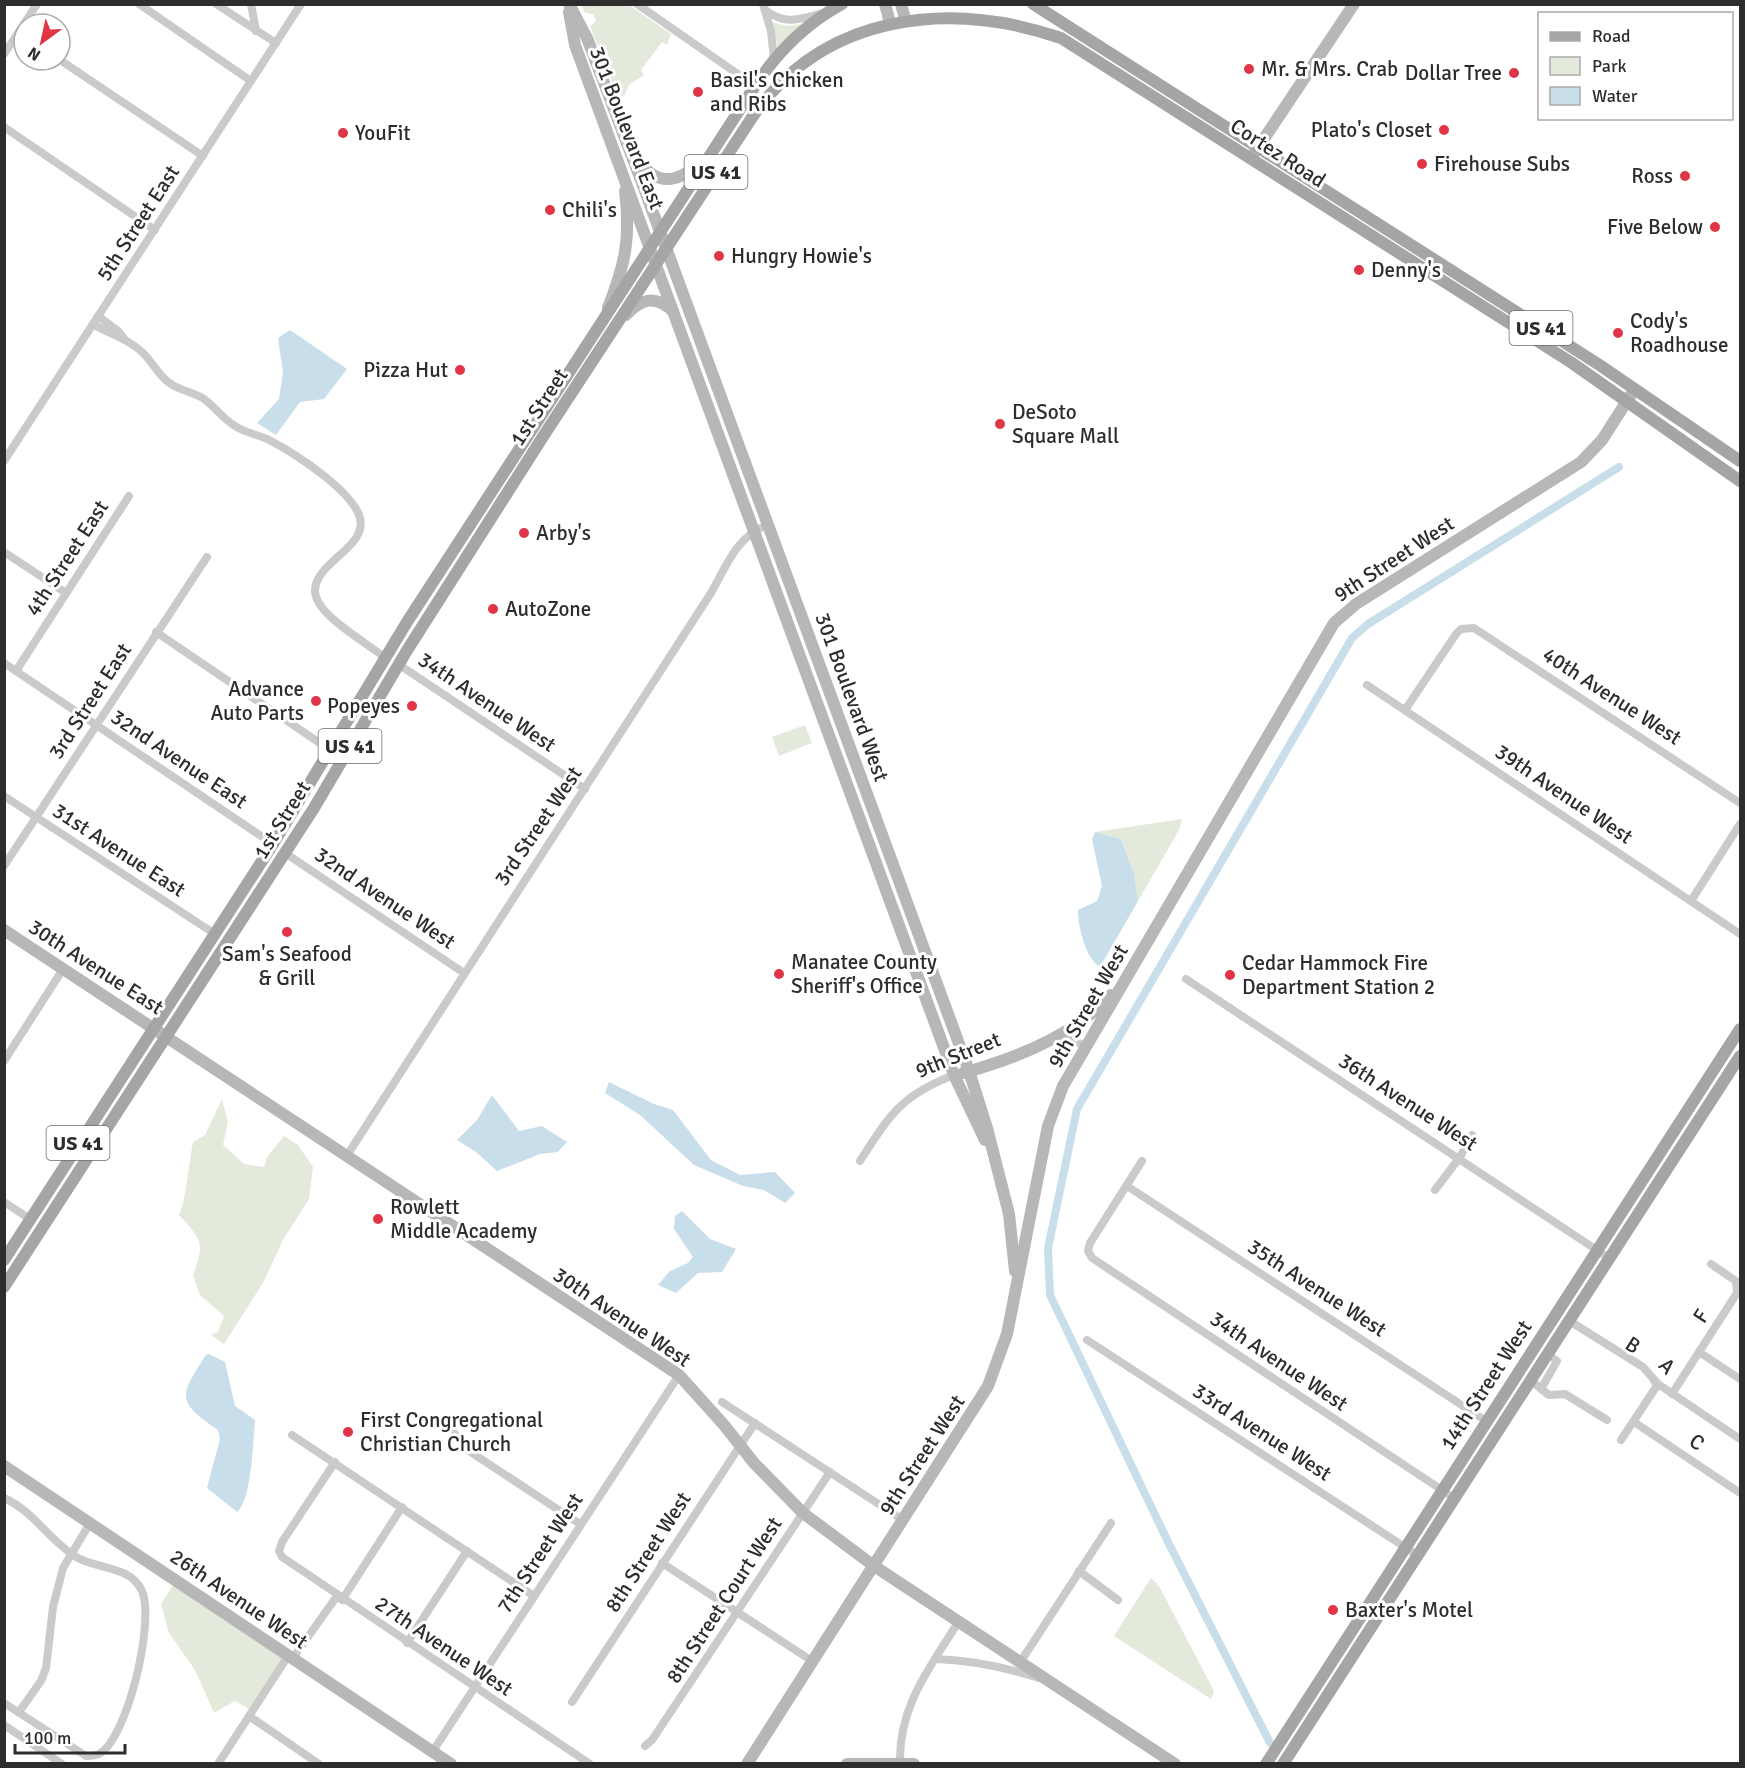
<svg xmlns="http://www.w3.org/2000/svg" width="1745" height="1768" viewBox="0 0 1745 1768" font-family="Signika,sans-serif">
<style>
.green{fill:#e4eadb}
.water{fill:#c8deea}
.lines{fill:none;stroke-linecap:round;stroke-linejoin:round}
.canal{stroke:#c8deea;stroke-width:8}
.street{stroke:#cacaca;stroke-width:8}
.secondary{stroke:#b7b7b7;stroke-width:12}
.primary{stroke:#a5a5a5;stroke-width:12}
.poi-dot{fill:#df3547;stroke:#fff;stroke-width:2}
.labels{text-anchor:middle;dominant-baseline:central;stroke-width:6;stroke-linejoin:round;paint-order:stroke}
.shield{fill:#fff;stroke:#6c6c6c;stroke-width:1.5}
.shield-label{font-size:20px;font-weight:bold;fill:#2d2d2d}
.poi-label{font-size:21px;fill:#2d2d2d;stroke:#fff;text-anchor:start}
.street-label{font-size:21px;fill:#2d2d2d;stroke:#fff}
</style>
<rect width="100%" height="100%" fill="#fff"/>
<g class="green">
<path d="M 581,5 L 629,5 L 671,34 L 667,45 L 662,42 L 641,70 L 644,75 L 629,85 L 624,96 L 617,95 L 590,26 L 596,21 L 593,14 L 585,13 Z"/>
<path d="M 772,22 L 786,26 L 802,24 L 778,47 Z"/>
<path d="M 805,725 L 812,743 L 779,756 L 772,737 Z"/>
<path d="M 1182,819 L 1179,830 L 1138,901 L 1134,874 L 1121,839 L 1095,832 Z"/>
<path d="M 222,1099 L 228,1122 L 223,1145 L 244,1164 L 264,1167 L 267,1157 L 284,1136 L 298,1145 L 313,1167 L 309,1199 L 283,1240 L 263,1283 L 224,1344 L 211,1335 L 218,1332 L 224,1316 L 200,1295 L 193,1275 C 205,1243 202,1240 179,1215 C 185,1206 190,1157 193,1142 L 205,1135 Z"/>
<path d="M 1151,1578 L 1159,1586 L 1214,1691 L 1211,1699 L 1114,1636 Z"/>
<path d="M 174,1584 L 283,1657 L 249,1709 L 235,1701 L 214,1713 L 195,1670 L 169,1633 L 161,1604 Z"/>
</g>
<g class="water">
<path d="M 290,330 L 347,369 L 324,399 L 300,402 L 276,435 L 257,423 L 279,399 L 283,373 L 278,338 Z"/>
<path d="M 1095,832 L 1121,839 L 1134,874 L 1138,901 L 1100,967 C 1085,958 1078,926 1078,910 L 1097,901 L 1102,886 L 1092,839 Z"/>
<path d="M 609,1082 L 654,1104 L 673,1110 L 711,1160 L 740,1175 L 775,1172 L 795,1193 L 785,1203 L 764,1190 L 743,1186 L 694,1165 L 640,1115 L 605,1093 Z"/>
<path d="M 492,1095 L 519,1131 L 542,1126 L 567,1142 L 558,1152 L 540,1154 L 497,1171 L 476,1152 L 457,1140 L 477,1120 Z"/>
<path d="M 682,1211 L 710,1239 L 736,1249 L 722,1272 L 698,1273 L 676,1293 L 658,1285 L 670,1271 L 688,1263 L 693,1257 L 674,1229 L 675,1216 Z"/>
<path d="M 209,1354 L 225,1362 L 235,1406 L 255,1420 C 253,1440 252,1500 237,1512 L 207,1488 L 220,1439 L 218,1430 C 176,1401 179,1397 206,1355 Z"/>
</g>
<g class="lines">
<path class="canal" d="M 1270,1743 L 1169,1544 L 1050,1295 L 1048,1248 L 1077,1109 L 1352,638 L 1368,624 L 1619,467"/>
<g class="street">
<path d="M 139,4 L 251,81"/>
<path d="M 216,4 L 276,43"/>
<path d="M 251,4 L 256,31"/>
<path d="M 637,4 L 755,86"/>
<path d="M 763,4 L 771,31 L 774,59"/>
<path d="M 765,10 C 787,26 799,19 824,13"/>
<path d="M 24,24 L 37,4"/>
<path d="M 4,54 L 24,24"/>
<path d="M 60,60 L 203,156"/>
<path d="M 4,127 L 155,230"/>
<path d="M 98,316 L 118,331 L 125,340"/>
<path d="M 93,324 C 109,334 131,340 144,354 C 154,364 159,377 171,384 C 181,391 194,392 204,399 C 215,407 223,419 235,426 C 247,434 261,435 273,442 C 297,455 349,489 359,515 C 371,546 316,561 315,590 C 314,614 366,642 384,657"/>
<path d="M 4,461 L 301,4"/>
<path d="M 4,552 L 66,593"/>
<path d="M 156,632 L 330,750"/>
<path d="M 4,663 L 273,844"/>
<path d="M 398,664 L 585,789"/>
<path d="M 16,671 L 129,496"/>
<path d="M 1367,685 L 1740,934"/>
<path d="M 1405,710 L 1456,634 L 1461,629 L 1474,628 L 1740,803"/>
<path d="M 4,796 L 215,934"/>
<path d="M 285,853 L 464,973"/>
<path d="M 4,866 L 207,557"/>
<path d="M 1691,901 L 1740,824"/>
<path d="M 1186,979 L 1609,1258"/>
<path d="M 1064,1033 L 1086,1048"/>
<path d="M 4,1061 L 63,969"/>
<path d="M 346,1157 L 711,593 C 727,565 736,537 767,525"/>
<path d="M 860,1161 C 889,1116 901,1095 954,1075"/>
<path d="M 1142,1161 L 1090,1243 L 1088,1251 L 1092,1258 L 1454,1498"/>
<path d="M 1127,1186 L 1486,1421"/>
<path d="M 1435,1190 L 1460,1157 L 1472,1135"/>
<path d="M 4,1202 L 30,1219"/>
<path d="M 1568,1320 L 1643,1367 L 1658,1384 L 1740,1439"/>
<path d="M 1087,1340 L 1417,1555"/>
<path d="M 1699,1352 L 1740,1379"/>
<path d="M 1530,1380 L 1549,1395 L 1565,1394 L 1607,1420"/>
<path d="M 1541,1389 L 1557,1361 L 1547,1353"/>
<path d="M 1672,1394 L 1737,1293 L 1736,1281 L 1711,1264"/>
<path d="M 722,1402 L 903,1520"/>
<path d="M 1634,1422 L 1740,1493"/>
<path d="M 451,1428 L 463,1447 L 580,1524"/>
<path d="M 292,1435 L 534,1596"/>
<path d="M 1621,1440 L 1658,1384 L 1654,1381"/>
<path d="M 335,1462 L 282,1542 L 279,1551 L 282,1557 L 590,1764"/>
<path d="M 4,1498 C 34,1511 50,1542 78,1558 C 98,1569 131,1566 142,1591 C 155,1620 128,1738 99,1754 C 95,1756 90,1756 86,1756 L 4,1703"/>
<path d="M 662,1563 L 812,1661"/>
<path d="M 1079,1571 L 1118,1600"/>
<path d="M 342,1600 L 402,1507"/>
<path d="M 407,1643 L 467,1551"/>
<path d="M 293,1658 L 337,1596"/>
<path d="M 935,1659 C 971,1660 1004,1667 1039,1678"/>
<path d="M 1021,1661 L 1111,1523"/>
<path d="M 572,1702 L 755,1423"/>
<path d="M 19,1712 L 41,1681 L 46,1668 L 53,1607 L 63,1568 L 90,1523"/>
<path d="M 249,1716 L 319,1764"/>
<path d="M 4,1725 L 62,1764"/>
<path d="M 645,1746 L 652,1740 L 830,1472"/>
<path d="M 433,1751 L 679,1375"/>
<path d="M 218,1764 L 288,1656"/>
<path d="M 900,1764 C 898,1707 930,1667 959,1621"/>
</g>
<g class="secondary">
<path d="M 569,4 L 587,38 L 644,188 L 969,1071 L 987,1128 L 1009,1214 L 1015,1271"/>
<path d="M 885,4 L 889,19"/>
<path d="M 901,4 L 904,15"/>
<path d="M 569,12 L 575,45 L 954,1075 L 985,1140"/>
<path d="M 637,158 C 659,191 679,180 705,161"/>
<path d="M 1251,158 L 1354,4"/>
<path d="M 608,308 C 625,264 631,239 625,191"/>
<path d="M 626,315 C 642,298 655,295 673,311"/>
<path d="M 4,930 L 679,1375 L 724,1425 L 754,1463 L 803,1513 L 874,1566 L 1175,1764"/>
<path d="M 963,1073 C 1014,1059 1075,1035 1111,995"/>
<path d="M 4,1466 L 451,1764"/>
<path d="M 747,1764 L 988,1386 L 1007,1334 L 1048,1126 L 1063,1086 L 1334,623 L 1356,604 L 1581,462 L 1602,440 L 1634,390"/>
<path d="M 847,1764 L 914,1764"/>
</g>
<g class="primary">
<path d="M 1033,4 L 1598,364 L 1740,461"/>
<path d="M 4,1260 L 273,844 L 407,622 L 755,86 C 778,51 805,24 842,4"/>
<path d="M 4,1287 L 314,808 L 406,652 L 544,435 L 753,116 C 825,13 949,0 1061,38 L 1572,363 L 1740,481"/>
<path d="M 1266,1764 L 1740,1029"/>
<path d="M 1283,1764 L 1740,1056"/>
</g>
</g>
<g class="poi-dot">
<circle cx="1249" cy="69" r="6"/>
<circle cx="1514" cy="73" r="6"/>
<circle cx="698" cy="92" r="6"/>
<circle cx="1444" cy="130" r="6"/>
<circle cx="343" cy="133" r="6"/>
<circle cx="1422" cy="164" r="6"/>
<circle cx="1685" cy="176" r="6"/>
<circle cx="550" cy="210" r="6"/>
<circle cx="1715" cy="227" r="6"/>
<circle cx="719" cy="256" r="6"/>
<circle cx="1359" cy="270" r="6"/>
<circle cx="1618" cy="333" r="6"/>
<circle cx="460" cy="370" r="6"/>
<circle cx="1000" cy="424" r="6"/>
<circle cx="524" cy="533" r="6"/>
<circle cx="493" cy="609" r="6"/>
<circle cx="316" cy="701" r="6"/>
<circle cx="412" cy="706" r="6"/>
<circle cx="287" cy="932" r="6"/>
<circle cx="779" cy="974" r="6"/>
<circle cx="1230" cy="975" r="6"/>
<circle cx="378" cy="1219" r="6"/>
<circle cx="348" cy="1432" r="6"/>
<circle cx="1333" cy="1610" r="6"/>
</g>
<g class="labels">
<g class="shield">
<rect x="684.5" y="155" width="63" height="34" rx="4.5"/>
<rect x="1509.5" y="311" width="63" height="34" rx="4.5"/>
<rect x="318.5" y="729" width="63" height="34" rx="4.5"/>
<rect x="46.5" y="1126" width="63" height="34" rx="4.5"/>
</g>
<g class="shield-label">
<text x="716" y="172">US 41</text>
<text x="1541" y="328">US 41</text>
<text x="350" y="746">US 41</text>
<text x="78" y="1143">US 41</text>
</g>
<g class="poi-label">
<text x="1261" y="69">Mr. &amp; Mrs. Crab</text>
<text x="1502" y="73" text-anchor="end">Dollar Tree</text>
<text x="710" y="80">Basil's Chicken<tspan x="710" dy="24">and Ribs</tspan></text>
<text x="1432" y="130" text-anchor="end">Plato's Closet</text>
<text x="355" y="133">YouFit</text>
<text x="1434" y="164">Firehouse Subs</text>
<text x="1673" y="176" text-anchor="end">Ross</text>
<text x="562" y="210">Chili's</text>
<text x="1703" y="227" text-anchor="end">Five Below</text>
<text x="731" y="256">Hungry Howie's</text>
<text x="1371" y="270">Denny's</text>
<text x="1630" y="321">Cody's<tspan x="1630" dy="24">Roadhouse</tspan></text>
<text x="448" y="370" text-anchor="end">Pizza Hut</text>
<text x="1012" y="412">DeSoto<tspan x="1012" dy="24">Square Mall</tspan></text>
<text x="536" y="533">Arby's</text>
<text x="505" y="609">AutoZone</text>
<text x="304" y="689" text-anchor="end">Advance<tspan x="304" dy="24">Auto Parts</tspan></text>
<text x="400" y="706" text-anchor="end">Popeyes</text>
<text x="287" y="954" text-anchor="middle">Sam's Seafood<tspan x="287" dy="24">&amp; Grill</tspan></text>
<text x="791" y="962">Manatee County<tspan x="791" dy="24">Sheriff's Office</tspan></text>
<text x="1242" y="963">Cedar Hammock Fire<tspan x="1242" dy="24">Department Station 2</tspan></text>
<text x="390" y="1207">Rowlett<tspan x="390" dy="24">Middle Academy</tspan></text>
<text x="360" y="1420">First Congregational<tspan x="360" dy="24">Christian Church</tspan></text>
<text x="1345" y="1610">Baxter's Motel</text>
</g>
<g class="street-label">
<text transform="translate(627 128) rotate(69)">301 Boulevard East</text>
<text transform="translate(1278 153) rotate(33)">Cortez Road</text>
<text transform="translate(138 223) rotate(-57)">5th Street East</text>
<text transform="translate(539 407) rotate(-57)">1st Street</text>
<text transform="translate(67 558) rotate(-57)">4th Street East</text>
<text transform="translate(1394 559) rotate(-33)">9th Street West</text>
<text transform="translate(1612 696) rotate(33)">40th Avenue West</text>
<text transform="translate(852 697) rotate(70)">301 Boulevard West</text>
<text transform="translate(90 701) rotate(-57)">3rd Street East</text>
<text transform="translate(487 702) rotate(34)">34th Avenue West</text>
<text transform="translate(179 759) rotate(34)">32nd Avenue East</text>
<text transform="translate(1564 794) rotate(34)">39th Avenue West</text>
<text transform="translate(282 820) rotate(-58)">1st Street</text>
<text transform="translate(538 826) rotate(-56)">3rd Street West</text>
<text transform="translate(119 850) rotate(33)">31st Avenue East</text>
<text transform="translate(385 898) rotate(34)">32nd Avenue West</text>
<text transform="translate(96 967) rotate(33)">30th Avenue East</text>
<text transform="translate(1088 1006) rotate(-60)">9th Street West</text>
<text transform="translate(958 1055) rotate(-22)">9th Street</text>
<text transform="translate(1408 1102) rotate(33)">36th Avenue West</text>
<text transform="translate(1317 1288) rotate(33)">35th Avenue West</text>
<text transform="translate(1701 1316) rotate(-57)">F</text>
<text transform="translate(622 1317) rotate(34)">30th Avenue West</text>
<text transform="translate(1633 1345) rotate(33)">B</text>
<text transform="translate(1279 1361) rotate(34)">34th Avenue West</text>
<text transform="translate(1667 1366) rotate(45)">A</text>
<text transform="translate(1486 1385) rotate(-57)">14th Street West</text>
<text transform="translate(1262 1432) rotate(33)">33rd Avenue West</text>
<text transform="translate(1697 1442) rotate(33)">C</text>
<text transform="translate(922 1455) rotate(-57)">9th Street West</text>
<text transform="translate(648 1552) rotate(-57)">8th Street West</text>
<text transform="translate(540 1553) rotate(-57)">7th Street West</text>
<text transform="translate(239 1599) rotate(34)">26th Avenue West</text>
<text transform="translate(724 1600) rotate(-57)">8th Street Court West</text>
<text transform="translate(444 1646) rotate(34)">27th Avenue West</text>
</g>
</g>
<rect width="1745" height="1768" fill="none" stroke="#2d2d2d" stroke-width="12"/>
<rect x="1538" y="12" width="195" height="108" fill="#ffffff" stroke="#ababab" stroke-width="1.5"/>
<rect x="1550" y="32" width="30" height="9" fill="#a5a5a5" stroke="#ababab" stroke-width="1.5"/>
<text x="1592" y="42" font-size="18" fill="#2d2d2d">Road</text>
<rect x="1550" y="57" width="30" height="18" fill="#e4eadb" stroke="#ababab" stroke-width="1.5"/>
<text x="1592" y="72" font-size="18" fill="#2d2d2d">Park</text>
<rect x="1550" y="87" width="30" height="18" fill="#c8deea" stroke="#ababab" stroke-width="1.5"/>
<text x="1592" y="102" font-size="18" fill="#2d2d2d">Water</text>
<g transform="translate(42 42) rotate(213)"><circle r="28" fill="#ffffff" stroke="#ababab" stroke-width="1.5"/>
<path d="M0-4.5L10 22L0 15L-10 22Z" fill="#df3547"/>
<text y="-9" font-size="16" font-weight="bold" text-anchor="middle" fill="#2d2d2d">N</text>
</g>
<path d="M15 1744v9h110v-9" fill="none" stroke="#2d2d2d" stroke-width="3"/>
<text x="24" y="1744" font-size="18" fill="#2d2d2d" stroke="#ffffff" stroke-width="4.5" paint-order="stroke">100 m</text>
</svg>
